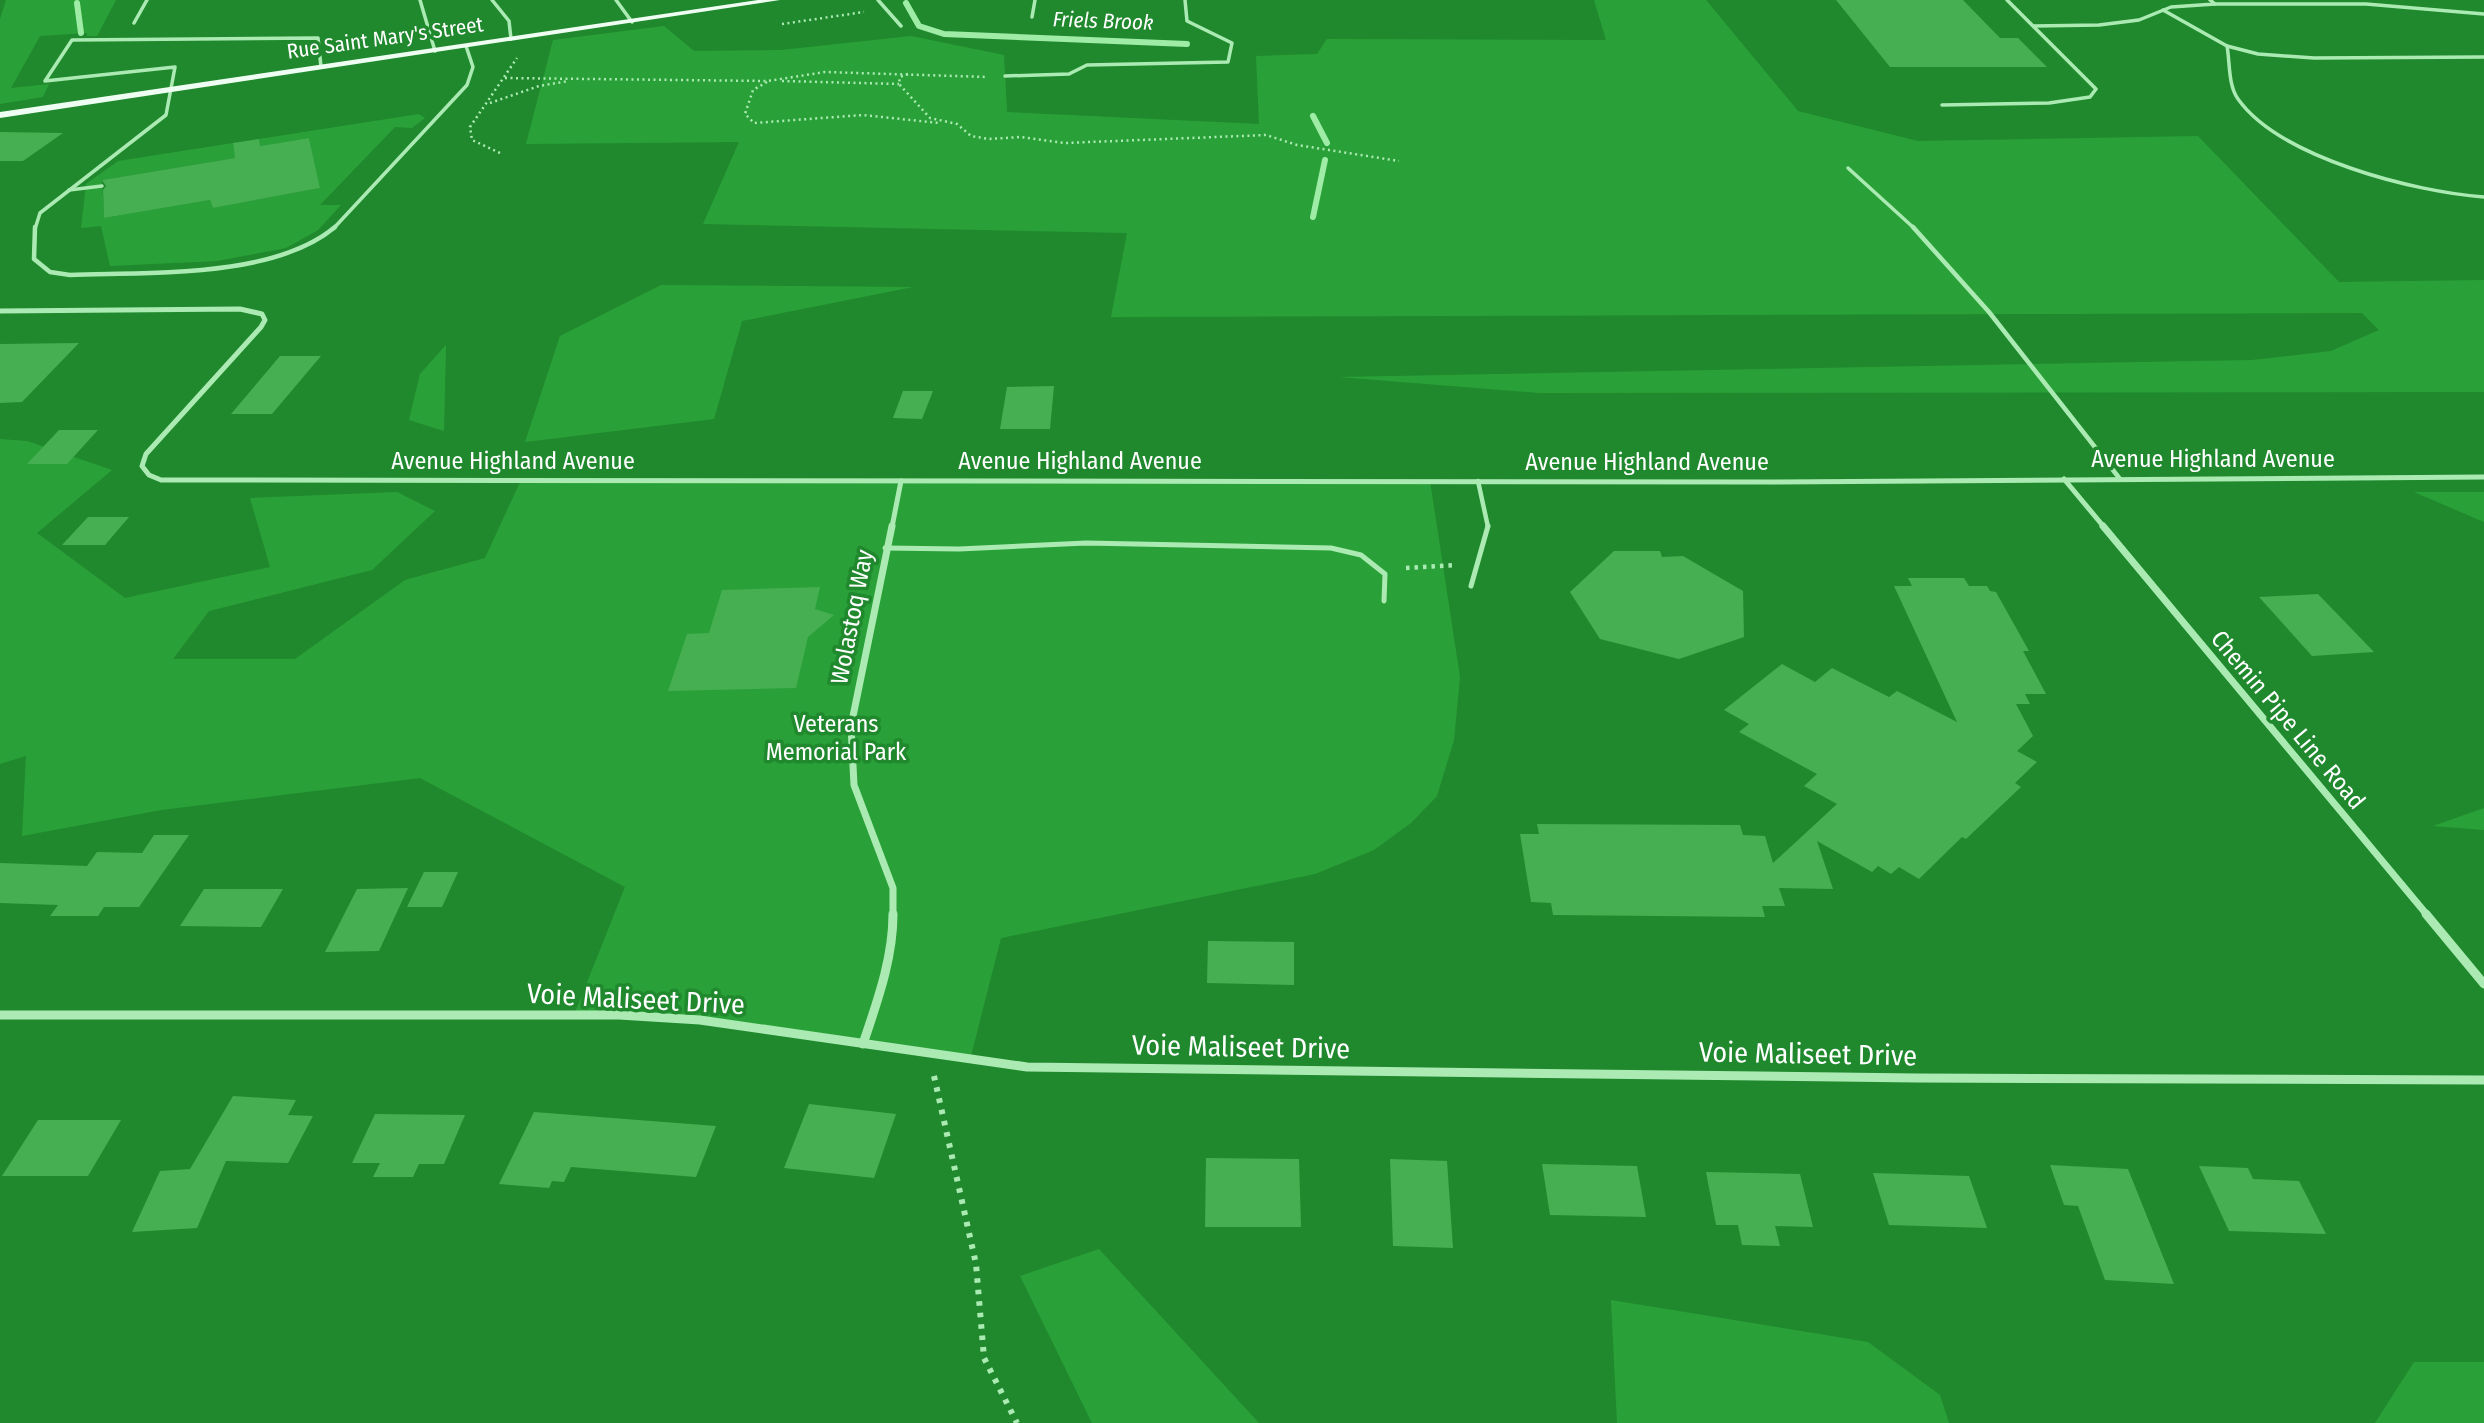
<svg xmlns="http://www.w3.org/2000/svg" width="2484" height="1423" viewBox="0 0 2484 1423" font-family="'Fira Sans Condensed',sans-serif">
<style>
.green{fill:#2aa138}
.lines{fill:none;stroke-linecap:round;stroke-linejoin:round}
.stream{stroke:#9feca7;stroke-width:6}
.building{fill:#45af51}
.path-far2{stroke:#abebb3;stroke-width:2.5;stroke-dasharray:2 3.5;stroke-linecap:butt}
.path-far1{stroke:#abebb3;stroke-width:4.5;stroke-dasharray:3.5 5;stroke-linecap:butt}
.path{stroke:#abebb3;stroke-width:6;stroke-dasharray:4.5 7;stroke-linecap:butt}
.service-far2{stroke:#abebb3;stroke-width:3.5}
.service-far1{stroke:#abebb3;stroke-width:4.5}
.service{stroke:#abebb3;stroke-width:5}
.minor-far2{stroke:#abebb3;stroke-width:5}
.minor-far1{stroke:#abebb3;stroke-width:7}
.minor{stroke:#abebb3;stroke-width:9}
.primary{fill:#effef2;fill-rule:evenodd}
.labels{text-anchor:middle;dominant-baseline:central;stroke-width:7;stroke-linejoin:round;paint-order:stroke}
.far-water-label{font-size:21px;font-style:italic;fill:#fff;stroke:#20892e}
.far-street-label{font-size:21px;fill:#fff;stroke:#20892e}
.street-label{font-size:24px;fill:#fff;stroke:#20892e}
.park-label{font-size:24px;fill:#fff;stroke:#20892e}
.near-street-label{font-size:28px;fill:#fff;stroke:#20892e}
</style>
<rect width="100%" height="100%" fill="#20892e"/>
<g class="green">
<path d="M 6,0 L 116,0 L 97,36 L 87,36 L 87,33 L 40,36 L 11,88 L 49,84 L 43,97 L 0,104 L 0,19 Z"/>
<path d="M 1594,0 L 1706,0 L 1798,111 L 1918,141 L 2198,136 L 2339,282 L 2484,280 L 2484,392 L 1540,393 L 1339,377 L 2252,360 L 2331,351 L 2379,330 L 2362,313 L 1111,317 L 1127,233 L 703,224 L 739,142 L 526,144 L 553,40 L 664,26 L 694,51 L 781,50 L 911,36 L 1004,55 L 1007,112 L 1259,124 L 1256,56 L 1317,54 L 1327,39 L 1606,40 Z"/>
<path d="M 419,114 L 425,118 L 412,128 L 395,127 L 320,205 L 341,205 L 318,230 L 286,248 L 217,261 L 110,266 L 101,226 L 81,228 L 86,184 L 118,161 L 233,143 L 235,158 L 102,180 L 104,218 L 210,200 L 213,208 L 320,188 L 309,138 L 260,146 L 259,139 Z"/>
<path d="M 661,285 L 913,287 L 742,321 L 714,419 L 525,442 L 560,336 Z"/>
<path d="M 446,345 L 444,431 L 409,420 L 420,374 Z"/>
<path d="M 0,439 L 27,441 L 112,470 L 37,533 L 125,598 L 270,567 L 250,498 L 397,492 L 435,511 L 372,570 L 209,611 L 173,659 L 295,659 L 405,580 L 485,558 L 521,480 L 1430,481 L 1460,677 L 1454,740 L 1437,796 L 1411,823 L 1374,850 L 1315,874 L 1001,938 L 970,1060 L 700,1020 L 574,1015 L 625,887 L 420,778 L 161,810 L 22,836 L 26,756 L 0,764 Z"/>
<path d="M 2414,492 L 2484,492 L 2484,522 Z"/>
<path d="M 2484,808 L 2484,830 L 2433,826 Z"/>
<path d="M 1099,1249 L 1259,1423 L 1092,1423 L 1020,1276 Z"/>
<path d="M 1611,1300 L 1868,1342 L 1940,1395 L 1949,1423 L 1617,1423 Z"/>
<path d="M 2414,1362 L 2484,1362 L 2484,1423 L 2375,1423 Z"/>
</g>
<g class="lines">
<g class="stream">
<path d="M 77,3 L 81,33"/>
<path d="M 906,3 L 919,26 L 944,34 L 1187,44"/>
<path d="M 1313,116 L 1327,143"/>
<path d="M 1313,217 L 1325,160"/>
</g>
</g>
<g class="building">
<path d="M 1836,0 L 1963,0 L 2000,38 L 2018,38 L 2047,67 L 1890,67 Z"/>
<path d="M 0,132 L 63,133 L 23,161 L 0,161 Z"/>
<path d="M 309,138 L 320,188 L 213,208 L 210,200 L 104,218 L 103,190 L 106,186 L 102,180 L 235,158 L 233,143 L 259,139 L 260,146 Z"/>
<path d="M 79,343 L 22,402 L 0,403 L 0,344 Z"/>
<path d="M 280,356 L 321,356 L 272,414 L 231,414 Z"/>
<path d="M 1054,386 L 1050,429 L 1000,429 L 1007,387 Z"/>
<path d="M 903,391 L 933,391 L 922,419 L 893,418 Z"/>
<path d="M 59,430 L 98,430 L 67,464 L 27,464 Z"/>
<path d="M 88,517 L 129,517 L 105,545 L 62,545 Z"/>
<path d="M 1614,551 L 1660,551 L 1662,557 L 1683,556 L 1743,591 L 1744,637 L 1679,659 L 1600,639 L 1570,592 Z"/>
<path d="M 1908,578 L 1964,578 L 1969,586 L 1987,586 L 1990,591 L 1996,592 L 2029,651 L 2023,651 L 2046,694 L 2025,694 L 2030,704 L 2016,704 L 2033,736 L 2017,751 L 2037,762 L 2015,783 L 2021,787 L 1966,839 L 1962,837 L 1919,879 L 1899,867 L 1891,874 L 1878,866 L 1872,872 L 1817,841 L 1833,889 L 1779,888 L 1785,906 L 1762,906 L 1765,917 L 1553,915 L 1551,903 L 1531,902 L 1520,834 L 1539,834 L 1537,824 L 1740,825 L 1743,835 L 1765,836 L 1773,863 L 1837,804 L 1804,786 L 1817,774 L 1739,732 L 1749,724 L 1724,710 L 1782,664 L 1815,682 L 1832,668 L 1889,697 L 1897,691 L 1957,722 L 1894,586 L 1912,586 Z"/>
<path d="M 820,587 L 815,609 L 834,615 L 808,637 L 796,688 L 668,691 L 687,634 L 709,633 L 722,590 Z"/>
<path d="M 2318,594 L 2374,652 L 2312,656 L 2259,597 Z"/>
<path d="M 154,835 L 189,835 L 139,907 L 104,907 L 98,916 L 50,916 L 58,905 L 0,903 L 0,863 L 87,866 L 97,852 L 142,853 Z"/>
<path d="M 424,872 L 458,872 L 442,907 L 407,907 Z"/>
<path d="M 408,888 L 379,951 L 325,952 L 357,889 Z"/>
<path d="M 204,889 L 283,889 L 261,927 L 180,926 Z"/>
<path d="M 1208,941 L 1294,942 L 1294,985 L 1207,983 Z"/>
<path d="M 233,1096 L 296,1100 L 288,1115 L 313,1116 L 288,1163 L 226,1161 L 197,1228 L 132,1232 L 160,1171 L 190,1169 Z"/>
<path d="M 809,1104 L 896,1114 L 874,1178 L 784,1168 Z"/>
<path d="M 534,1112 L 716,1126 L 696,1177 L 571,1167 L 564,1182 L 552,1181 L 549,1188 L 499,1184 Z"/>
<path d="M 375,1114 L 465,1115 L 444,1164 L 419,1164 L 413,1177 L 373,1177 L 380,1163 L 352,1163 Z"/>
<path d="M 38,1120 L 121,1120 L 88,1176 L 2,1176 Z"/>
<path d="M 1206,1158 L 1299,1159 L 1301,1227 L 1205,1227 Z"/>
<path d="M 1390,1159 L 1447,1161 L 1453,1248 L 1393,1246 Z"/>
<path d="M 1542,1164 L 1637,1166 L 1646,1217 L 1550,1215 Z"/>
<path d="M 2050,1165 L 2128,1169 L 2174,1284 L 2105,1280 L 2078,1206 L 2064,1205 Z"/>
<path d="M 2199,1166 L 2248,1168 L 2253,1179 L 2299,1181 L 2326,1234 L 2229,1231 Z"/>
<path d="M 1706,1172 L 1800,1174 L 1813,1227 L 1775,1226 L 1780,1246 L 1742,1245 L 1738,1225 L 1716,1225 Z"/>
<path d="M 1873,1173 L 1969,1176 L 1987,1228 L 1889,1225 Z"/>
</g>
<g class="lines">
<g class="path-far2">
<path d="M 782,24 L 864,12"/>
<path d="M 908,74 L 900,77 L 899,84 L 930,118 L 957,124 L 971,136 L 989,139 L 1020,137 L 1065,143 L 1266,135 L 1297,145 L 1399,161"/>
<path d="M 505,78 L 768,81 L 825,72 L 987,77"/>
<path d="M 782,81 L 899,84"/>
<path d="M 767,82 L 753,90 L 745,114 L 754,123 L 863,115 L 939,123"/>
<path d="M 490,103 L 539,86 L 569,81"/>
<path d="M 500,153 L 472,140 L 470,127 L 517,58"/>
</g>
<path class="path-far1" d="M 1406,568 L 1456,565"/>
<path class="path" d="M 934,1076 L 976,1264 L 984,1358 L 1017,1423"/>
<g class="service-far2">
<path d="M 420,0 L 435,51"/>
<path d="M 492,0 L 509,21 L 511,39"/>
<path d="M 616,0 L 632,22"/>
<path d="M 878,0 L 901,26"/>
<path d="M 2215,4 L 2366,4 L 2484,14"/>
<path d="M 2163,10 L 2227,46 L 2258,54 L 2314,58 L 2484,57"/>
<path d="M 1032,17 L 1035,0"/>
<path d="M 134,23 L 147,0"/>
<path d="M 2034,26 L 2099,25 L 2139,20 L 2171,7 L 2215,4 L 2210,0"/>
<path d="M 2227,46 C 2230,62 2228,85 2238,99 C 2280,158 2415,192 2484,197"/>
<path d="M 1005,76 L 1069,74 L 1087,65 L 1228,62 L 1232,43 L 1187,21 L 1185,0"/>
<path d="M 1942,105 L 2049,103 L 2090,97 L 2096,89 L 2007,0"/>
<path d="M 1848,168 L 1915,229"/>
<path d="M 69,190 L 102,186"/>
<path d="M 35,229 L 40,213 L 166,115 L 175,67 L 45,81 L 72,40 L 318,38 L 321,67"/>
<path d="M 333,229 L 467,85 L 473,67 L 466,46"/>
</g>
<g class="service-far1">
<path d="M 35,227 L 34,259 L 50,272 L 70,275 C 148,272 273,279 335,227"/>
<path d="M 1913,227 L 1989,312 L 2120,479"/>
<path d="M 1478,481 L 1488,527"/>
</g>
<g class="service">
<path d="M 885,548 L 959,549 L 1086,543 L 1331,548 L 1361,555 L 1385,574 L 1384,601"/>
<path d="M 1471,586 L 1488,526"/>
</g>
<g class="minor-far2">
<path d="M 0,311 L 240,309 L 262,314 L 265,320 L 261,327 L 146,454 L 142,466 L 149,475 L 161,480 L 1772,482 L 2484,477"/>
<path d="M 2064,479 L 2104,527"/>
<path d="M 892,527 L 901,481"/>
</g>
<g class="minor-far1">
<path d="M 892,526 L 851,726 L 854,785 L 893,888 L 893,916"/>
<path d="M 2103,526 L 2428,916"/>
</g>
<g class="minor">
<path d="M 2426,914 L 2484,984"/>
<path d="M 0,1015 L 619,1015 L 700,1020 L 1027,1067 L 1917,1078 L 2484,1080"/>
<path d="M 863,1044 C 877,1002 893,959 893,914"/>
</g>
<path class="primary" d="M 758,0 L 780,0 L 0,118 L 0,112 Z"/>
</g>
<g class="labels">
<g class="far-water-label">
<text transform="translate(1103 21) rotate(2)">Friels Brook</text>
</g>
<g class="far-street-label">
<text transform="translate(385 38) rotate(-8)">Rue Saint Mary's Street</text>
</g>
<g class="street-label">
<text x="2213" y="459">Avenue Highland Avenue</text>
<text x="513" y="461">Avenue Highland Avenue</text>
<text x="1080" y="461">Avenue Highland Avenue</text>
<text x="1647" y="462">Avenue Highland Avenue</text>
<text transform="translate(852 617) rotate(-79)">Wolastoq Way</text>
<text transform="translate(2288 720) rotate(50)">Chemin Pipe Line Road</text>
</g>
<g class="park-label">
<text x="836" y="724">Veterans<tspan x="836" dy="28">Memorial Park</tspan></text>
</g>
<g class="near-street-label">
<text transform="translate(636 999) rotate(3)">Voie Maliseet Drive</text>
<text transform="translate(1241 1047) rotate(1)">Voie Maliseet Drive</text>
<text transform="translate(1808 1054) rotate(1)">Voie Maliseet Drive</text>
</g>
</g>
</svg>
